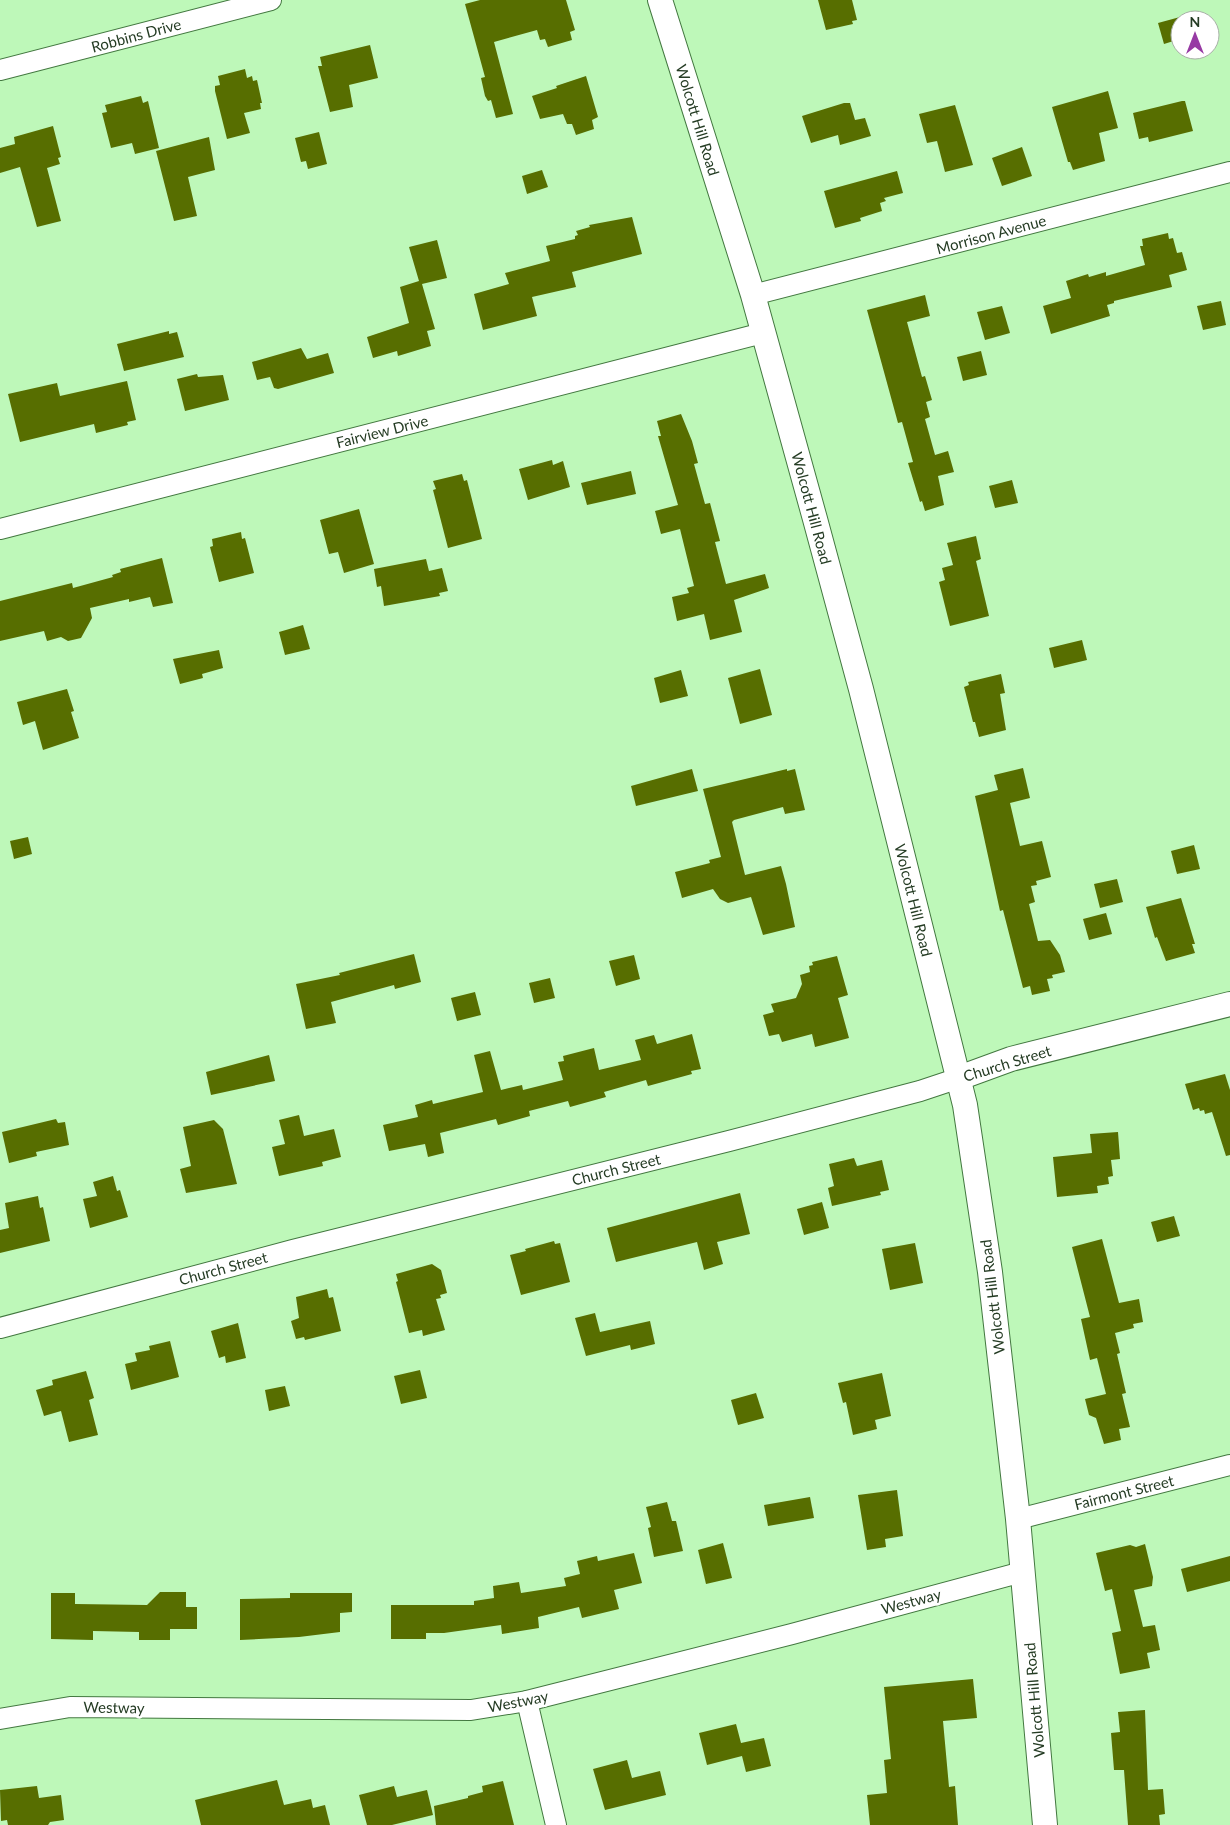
<svg xmlns="http://www.w3.org/2000/svg" width="1230" height="1825" viewBox="0 0 1230 1825" font-family="Lato,sans-serif">
<style>
.building{fill:#576e00}
.lines{fill:none;stroke-linecap:round;stroke-linejoin:round}
.minor-casing{stroke:#437840;stroke-width:22}
.tertiary-casing{stroke:#437840;stroke-width:26}
.minor{stroke:#fff;stroke-width:20}
.tertiary{stroke:#fff;stroke-width:24}
.labels{text-anchor:middle;dominant-baseline:central;stroke-width:5;stroke-linejoin:round;paint-order:stroke}
.street-label{font-size:15px;fill:#253c24;stroke:#fff}
</style>
<rect width="100%" height="100%" fill="#bef8b9"/>
<g class="building">
<path d="M 480,0 L 566,0 L 575,30 L 570,32 L 572,40 L 548,47 L 545,39 L 540,40 L 537,30 L 494,42 L 513,114 L 496,118 L 491,100 L 488,101 L 485,96 L 481,78 L 485,77 L 465,4 Z"/>
<path d="M 818,0 L 852,0 L 857,20 L 852,21 L 853,24 L 826,30 Z"/>
<path d="M 1180,17 L 1180,39 L 1164,44 L 1158,23 Z"/>
<path d="M 370,45 L 378,78 L 349,85 L 353,107 L 330,112 L 318,66 L 322,66 L 320,57 Z"/>
<path d="M 245,69 L 247,78 L 252,76 L 253,81 L 257,80 L 262,103 L 260,103 L 261,109 L 244,113 L 250,133 L 227,139 L 215,91 L 215,86 L 220,85 L 218,76 Z"/>
<path d="M 586,76 L 598,117 L 592,120 L 594,129 L 576,135 L 572,124 L 567,124 L 563,114 L 540,119 L 532,96 L 557,88 L 556,86 Z"/>
<path d="M 1108,91 L 1118,128 L 1099,133 L 1105,161 L 1073,170 L 1070,162 L 1068,162 L 1052,107 Z"/>
<path d="M 141,96 L 143,103 L 148,101 L 159,148 L 135,154 L 132,143 L 111,148 L 102,113 L 107,112 L 105,105 Z"/>
<path d="M 1182,101 L 1185,101 L 1193,131 L 1149,142 L 1148,137 L 1139,139 L 1133,113 Z"/>
<path d="M 844,103 L 850,103 L 855,120 L 865,118 L 871,136 L 840,145 L 838,135 L 811,143 L 802,116 Z"/>
<path d="M 955,105 L 973,165 L 945,172 L 937,141 L 927,143 L 919,114 Z"/>
<path d="M 53,126 L 61,157 L 58,158 L 60,164 L 47,168 L 61,221 L 37,227 L 20,167 L 0,173 L 0,148 L 15,144 L 14,137 Z"/>
<path d="M 319,132 L 327,164 L 308,169 L 306,161 L 301,162 L 295,138 Z"/>
<path d="M 209,137 L 215,170 L 188,177 L 197,216 L 174,221 L 156,151 Z"/>
<path d="M 1022,147 L 1032,176 L 1002,186 L 992,158 Z"/>
<path d="M 542,170 L 548,187 L 527,194 L 522,176 Z"/>
<path d="M 897,171 L 903,193 L 884,198 L 886,201 L 880,203 L 882,211 L 860,218 L 861,221 L 835,228 L 824,191 Z"/>
<path d="M 632,217 L 642,254 L 572,272 L 576,287 L 532,297 L 537,316 L 483,330 L 474,294 L 509,284 L 505,273 L 550,261 L 546,246 L 575,239 L 575,236 L 578,235 L 576,231 L 590,227 L 589,225 Z"/>
<path d="M 1168,233 L 1169,239 L 1173,238 L 1177,253 L 1182,252 L 1187,270 L 1169,275 L 1172,287 L 1114,301 L 1114,303 L 1107,305 L 1110,316 L 1051,334 L 1043,306 L 1071,298 L 1066,281 L 1088,274 L 1089,277 L 1106,272 L 1106,276 L 1145,265 L 1140,246 L 1143,246 L 1142,239 Z"/>
<path d="M 437,240 L 447,278 L 422,284 L 435,329 L 427,331 L 431,346 L 398,356 L 397,351 L 373,358 L 367,337 L 409,323 L 400,287 L 419,281 L 409,247 Z"/>
<path d="M 925,295 L 930,316 L 907,322 L 922,377 L 925,376 L 932,400 L 926,402 L 930,417 L 925,419 L 935,455 L 948,451 L 954,472 L 938,476 L 944,505 L 925,511 L 922,501 L 920,502 L 908,463 L 913,462 L 902,422 L 898,423 L 867,310 Z"/>
<path d="M 1221,301 L 1226,325 L 1203,330 L 1197,306 Z"/>
<path d="M 1002,306 L 1010,333 L 985,340 L 977,312 Z"/>
<path d="M 169,331 L 169,334 L 177,332 L 184,357 L 124,371 L 117,344 Z"/>
<path d="M 301,348 L 307,359 L 328,353 L 334,373 L 278,389 L 274,388 L 270,377 L 257,380 L 252,362 Z"/>
<path d="M 981,351 L 987,375 L 963,381 L 957,357 Z"/>
<path d="M 197,374 L 198,377 L 223,375 L 229,400 L 185,411 L 177,379 Z"/>
<path d="M 127,381 L 136,420 L 127,422 L 128,425 L 96,433 L 94,424 L 20,442 L 8,394 L 57,383 L 60,396 Z"/>
<path d="M 681,414 L 692,441 L 698,463 L 694,464 L 705,504 L 710,503 L 720,541 L 715,542 L 726,584 L 765,574 L 769,588 L 734,600 L 742,632 L 710,640 L 704,614 L 677,621 L 672,597 L 689,593 L 687,588 L 694,586 L 680,529 L 661,534 L 655,511 L 678,505 L 658,436 L 661,436 L 657,421 Z"/>
<path d="M 552,460 L 553,465 L 563,461 L 570,487 L 528,500 L 519,469 Z"/>
<path d="M 631,471 L 636,494 L 587,505 L 581,483 Z"/>
<path d="M 462,474 L 464,481 L 467,480 L 482,539 L 448,548 L 433,490 L 436,489 L 433,481 Z"/>
<path d="M 1012,480 L 1018,503 L 995,508 L 989,486 Z"/>
<path d="M 359,509 L 374,564 L 344,573 L 338,552 L 329,554 L 320,520 Z"/>
<path d="M 241,532 L 242,539 L 245,538 L 254,573 L 219,582 L 210,547 L 213,546 L 212,539 Z"/>
<path d="M 976,536 L 981,559 L 976,561 L 989,616 L 950,626 L 939,582 L 945,580 L 942,568 L 953,565 L 947,543 Z"/>
<path d="M 162,558 L 173,603 L 153,607 L 150,597 L 129,602 L 129,599 L 90,608 L 92,618 L 81,638 L 68,641 L 61,637 L 47,641 L 44,631 L 0,641 L 0,601 L 72,583 L 73,588 L 113,577 L 112,575 L 121,572 L 120,569 Z"/>
<path d="M 426,559 L 429,571 L 442,568 L 448,591 L 439,593 L 440,596 L 384,606 L 381,586 L 377,587 L 374,569 Z"/>
<path d="M 303,625 L 310,649 L 285,655 L 279,632 Z"/>
<path d="M 1082,640 L 1087,660 L 1054,668 L 1049,648 Z"/>
<path d="M 219,650 L 223,668 L 202,674 L 203,678 L 180,684 L 173,659 Z"/>
<path d="M 760,669 L 772,715 L 740,724 L 728,678 Z"/>
<path d="M 681,670 L 688,696 L 660,703 L 654,678 Z"/>
<path d="M 1001,674 L 1005,693 L 1000,694 L 1006,730 L 979,737 L 975,722 L 973,722 L 964,687 L 969,685 L 968,682 Z"/>
<path d="M 67,689 L 74,711 L 71,712 L 79,738 L 43,750 L 35,721 L 23,725 L 17,702 Z"/>
<path d="M 1023,768 L 1030,798 L 1010,803 L 1020,846 L 1042,841 L 1051,877 L 1036,881 L 1037,885 L 1031,886 L 1035,902 L 1029,904 L 1038,941 L 1050,940 L 1060,955 L 1065,972 L 1052,975 L 1053,978 L 1047,979 L 1050,991 L 1032,995 L 1030,986 L 1023,988 L 1003,910 L 1000,911 L 975,796 L 998,790 L 994,775 Z"/>
<path d="M 692,769 L 698,791 L 636,806 L 631,786 Z"/>
<path d="M 787,769 L 787,771 L 795,769 L 805,810 L 785,814 L 783,807 L 734,820 L 732,822 L 745,875 L 781,866 L 786,884 L 795,927 L 763,935 L 751,897 L 728,903 L 720,899 L 713,889 L 682,898 L 675,872 L 710,863 L 709,860 L 721,857 L 703,789 Z"/>
<path d="M 28,837 L 32,854 L 14,859 L 10,841 Z"/>
<path d="M 1194,845 L 1200,869 L 1177,874 L 1171,851 Z"/>
<path d="M 1117,879 L 1123,902 L 1100,908 L 1094,884 Z"/>
<path d="M 1181,898 L 1195,944 L 1192,944 L 1195,953 L 1166,961 L 1157,937 L 1155,938 L 1146,907 Z"/>
<path d="M 1106,913 L 1112,934 L 1089,940 L 1083,919 Z"/>
<path d="M 414,954 L 421,982 L 395,989 L 394,985 L 331,1002 L 336,1023 L 306,1029 L 296,984 L 340,975 L 339,973 Z"/>
<path d="M 634,955 L 640,979 L 616,986 L 609,961 Z"/>
<path d="M 837,956 L 848,995 L 838,998 L 849,1038 L 815,1047 L 812,1034 L 782,1042 L 779,1034 L 769,1036 L 763,1015 L 774,1012 L 771,1004 L 796,998 L 802,984 L 800,975 L 810,972 L 809,966 L 813,965 L 812,962 Z"/>
<path d="M 550,978 L 555,998 L 534,1003 L 529,983 Z"/>
<path d="M 475,992 L 481,1015 L 457,1021 L 451,998 Z"/>
<path d="M 692,1034 L 701,1069 L 691,1071 L 692,1074 L 648,1086 L 646,1080 L 604,1092 L 606,1097 L 570,1107 L 568,1101 L 529,1111 L 530,1116 L 498,1125 L 496,1119 L 440,1133 L 444,1153 L 428,1157 L 425,1144 L 389,1151 L 383,1125 L 418,1117 L 415,1105 L 432,1100 L 433,1104 L 483,1092 L 474,1055 L 490,1051 L 501,1090 L 522,1085 L 523,1090 L 563,1080 L 558,1062 L 564,1061 L 563,1056 L 594,1048 L 599,1070 L 641,1060 L 635,1040 L 654,1035 L 657,1044 Z"/>
<path d="M 269,1055 L 275,1081 L 211,1095 L 206,1072 Z"/>
<path d="M 1225,1074 L 1230,1090 L 1230,1155 L 1226,1156 L 1212,1112 L 1205,1114 L 1204,1110 L 1200,1111 L 1199,1108 L 1193,1110 L 1185,1084 Z"/>
<path d="M 299,1115 L 304,1136 L 334,1129 L 341,1157 L 322,1162 L 323,1166 L 279,1176 L 272,1147 L 285,1144 L 279,1120 Z"/>
<path d="M 56,1119 L 58,1123 L 65,1122 L 69,1145 L 36,1152 L 37,1156 L 9,1163 L 2,1132 Z"/>
<path d="M 214,1120 L 223,1129 L 237,1184 L 186,1193 L 180,1169 L 191,1166 L 183,1127 Z"/>
<path d="M 1118,1132 L 1120,1159 L 1111,1160 L 1113,1176 L 1108,1177 L 1109,1184 L 1097,1186 L 1098,1193 L 1057,1197 L 1053,1157 L 1092,1153 L 1090,1134 Z"/>
<path d="M 854,1158 L 857,1166 L 882,1160 L 889,1190 L 880,1192 L 881,1195 L 832,1206 L 828,1188 L 834,1186 L 829,1164 Z"/>
<path d="M 113,1176 L 117,1191 L 120,1190 L 128,1217 L 90,1228 L 83,1199 L 97,1196 L 93,1182 Z"/>
<path d="M 740,1193 L 750,1234 L 717,1242 L 723,1264 L 704,1270 L 697,1242 L 616,1262 L 607,1228 Z"/>
<path d="M 38,1196 L 40,1208 L 43,1207 L 50,1241 L 0,1253 L 0,1230 L 9,1228 L 5,1203 Z"/>
<path d="M 822,1202 L 829,1228 L 804,1235 L 797,1209 Z"/>
<path d="M 1174,1216 L 1180,1236 L 1157,1242 L 1151,1222 Z"/>
<path d="M 1102,1239 L 1119,1303 L 1139,1299 L 1143,1322 L 1133,1324 L 1134,1328 L 1115,1333 L 1120,1353 L 1117,1354 L 1126,1393 L 1122,1394 L 1130,1427 L 1119,1429 L 1121,1440 L 1104,1444 L 1096,1418 L 1089,1415 L 1085,1399 L 1106,1394 L 1097,1358 L 1090,1360 L 1081,1319 L 1090,1317 L 1072,1247 Z"/>
<path d="M 554,1241 L 555,1244 L 560,1243 L 570,1282 L 521,1295 L 510,1255 L 526,1251 L 525,1249 Z"/>
<path d="M 915,1243 L 923,1283 L 890,1290 L 882,1249 Z"/>
<path d="M 432,1264 L 441,1270 L 447,1293 L 440,1295 L 441,1298 L 436,1299 L 445,1330 L 423,1336 L 422,1330 L 409,1333 L 396,1282 L 398,1281 L 396,1274 Z"/>
<path d="M 327,1289 L 329,1298 L 333,1297 L 341,1331 L 305,1340 L 304,1337 L 296,1339 L 291,1321 L 299,1318 L 296,1297 Z"/>
<path d="M 595,1313 L 600,1332 L 650,1321 L 655,1344 L 631,1350 L 630,1345 L 586,1356 L 575,1318 Z"/>
<path d="M 238,1323 L 246,1358 L 226,1363 L 225,1356 L 219,1358 L 211,1331 Z"/>
<path d="M 170,1341 L 179,1377 L 131,1390 L 125,1364 L 137,1361 L 135,1353 L 150,1350 L 149,1346 Z"/>
<path d="M 420,1370 L 427,1398 L 401,1404 L 394,1376 Z"/>
<path d="M 86,1371 L 94,1398 L 89,1400 L 98,1435 L 69,1442 L 61,1411 L 44,1416 L 36,1390 L 53,1385 L 52,1380 Z"/>
<path d="M 882,1373 L 891,1416 L 875,1420 L 877,1429 L 853,1435 L 846,1402 L 843,1403 L 838,1383 Z"/>
<path d="M 285,1386 L 290,1406 L 269,1411 L 265,1390 Z"/>
<path d="M 756,1393 L 764,1418 L 738,1425 L 731,1400 Z"/>
<path d="M 897,1490 L 903,1536 L 885,1539 L 886,1547 L 867,1550 L 858,1495 Z"/>
<path d="M 810,1497 L 814,1518 L 768,1526 L 764,1505 Z"/>
<path d="M 667,1502 L 672,1521 L 676,1521 L 683,1551 L 654,1557 L 648,1528 L 651,1527 L 646,1507 Z"/>
<path d="M 723,1543 L 732,1578 L 706,1584 L 698,1550 Z"/>
<path d="M 1145,1544 L 1153,1577 L 1152,1586 L 1134,1590 L 1143,1627 L 1155,1625 L 1160,1650 L 1147,1653 L 1150,1668 L 1120,1674 L 1112,1633 L 1121,1631 L 1112,1589 L 1105,1591 L 1096,1553 L 1130,1545 L 1136,1547 Z"/>
<path d="M 634,1553 L 642,1583 L 614,1590 L 619,1609 L 582,1618 L 579,1607 L 538,1617 L 539,1628 L 502,1634 L 501,1625 L 444,1633 L 426,1633 L 426,1639 L 391,1639 L 391,1605 L 474,1605 L 474,1601 L 494,1598 L 493,1586 L 519,1582 L 521,1593 L 566,1586 L 564,1578 L 580,1574 L 577,1561 L 597,1556 L 598,1561 Z"/>
<path d="M 1230,1556 L 1230,1581 L 1187,1592 L 1181,1569 Z"/>
<path d="M 160,1592 L 186,1592 L 186,1607 L 197,1607 L 197,1629 L 170,1629 L 170,1640 L 139,1640 L 139,1632 L 93,1631 L 93,1640 L 51,1639 L 51,1593 L 75,1593 L 75,1604 L 147,1605 Z"/>
<path d="M 290,1593 L 352,1593 L 352,1612 L 340,1613 L 340,1632 L 299,1637 L 240,1640 L 240,1599 L 290,1598 Z"/>
<path d="M 973,1679 L 977,1718 L 943,1721 L 949,1787 L 955,1786 L 958,1825 L 870,1825 L 867,1795 L 887,1793 L 884,1760 L 891,1759 L 884,1687 Z"/>
<path d="M 1145,1710 L 1148,1790 L 1163,1789 L 1165,1814 L 1159,1815 L 1160,1825 L 1128,1825 L 1124,1770 L 1114,1770 L 1111,1733 L 1120,1732 L 1118,1712 Z"/>
<path d="M 736,1724 L 741,1743 L 764,1738 L 771,1766 L 746,1772 L 742,1756 L 707,1765 L 699,1733 Z"/>
<path d="M 627,1760 L 632,1778 L 660,1771 L 666,1795 L 605,1810 L 593,1769 Z"/>
<path d="M 277,1780 L 284,1805 L 311,1799 L 313,1808 L 325,1805 L 330,1825 L 201,1825 L 195,1800 Z"/>
<path d="M 503,1781 L 514,1825 L 436,1825 L 434,1806 L 468,1798 L 468,1796 L 483,1792 L 482,1786 Z"/>
<path d="M 37,1786 L 39,1798 L 61,1795 L 64,1820 L 50,1822 L 48,1825 L 8,1825 L 7,1820 L 1,1821 L 0,1790 Z"/>
<path d="M 394,1786 L 397,1797 L 427,1790 L 433,1815 L 392,1825 L 367,1825 L 359,1795 Z"/>
</g>
<g class="lines">
<g class="minor-casing">
<g id="minor">
<path d="M 0,70 L 271,0"/>
<path d="M 753,295 L 1230,172"/>
<path d="M 0,529 L 763,333"/>
<path d="M 0,1328 L 293,1250 L 729,1141 L 920,1091 L 959,1078"/>
<path d="M 1018,1519 L 1230,1465"/>
<path d="M 527,1701 L 556,1825"/>
<path d="M 0,1719 L 70,1707 L 471,1710 L 527,1701 L 792,1634 L 1022,1572"/>
</g>
</g>
<g class="tertiary-casing">
<g id="tertiary">
<path d="M 660,0 L 753,295 L 815,519 L 861,689 L 965,1105 L 990,1272 L 1018,1519 L 1045,1825"/>
<path d="M 959,1078 L 1011,1059 L 1230,1004"/>
</g>
</g>
<use href="#minor" class="minor"/>
<use href="#tertiary" class="tertiary"/>
</g>
<g class="labels">
<g class="street-label">
<text transform="translate(136 35) rotate(-15)">Robbins Drive</text>
<text transform="translate(698 120) rotate(73)">Wolcott Hill Road</text>
<text transform="translate(991 234) rotate(-15)">Morrison Avenue</text>
<text transform="translate(382 431) rotate(-14)">Fairview Drive</text>
<text transform="translate(812 508) rotate(75)">Wolcott Hill Road</text>
<text transform="translate(914 900) rotate(76)">Wolcott Hill Road</text>
<text transform="translate(1007 1063) rotate(-17)">Church Street</text>
<text transform="translate(616 1169) rotate(-14)">Church Street</text>
<text transform="translate(223 1268) rotate(-15)">Church Street</text>
<text transform="translate(992 1297) rotate(-97)">Wolcott Hill Road</text>
<text transform="translate(1124 1492) rotate(-14)">Fairmont Street</text>
<text transform="translate(911 1601) rotate(-15)">Westway</text>
<text transform="translate(1034 1700) rotate(-95)">Wolcott Hill Road</text>
<text transform="translate(518 1701) rotate(-11)">Westway</text>
<text transform="translate(114 1707) rotate(1)">Westway</text>
</g>
</g>
<g transform="translate(1195 35)"><circle r="24" fill="#ffffff" stroke="#a8b1a7"/>
<path d="M0-4L9 19L0 12L-9 19Z" fill="#973aa4"/>
<text y="-8" font-size="14" font-weight="bold" text-anchor="middle" fill="#253c24">N</text>
</g>
</svg>
